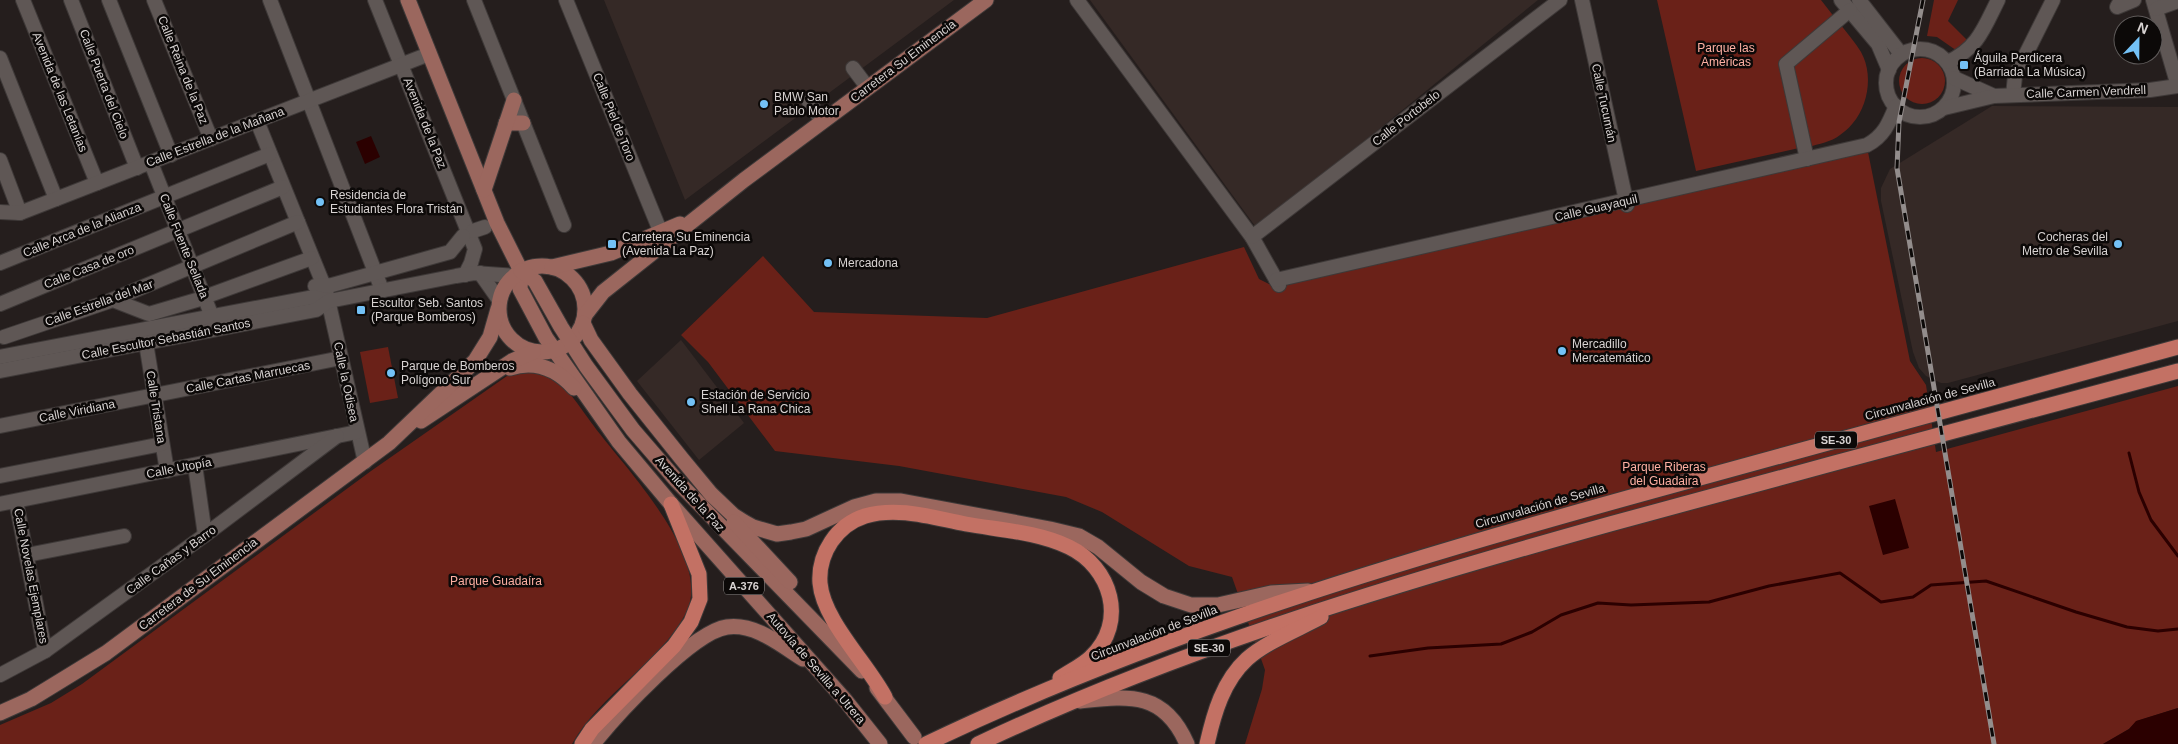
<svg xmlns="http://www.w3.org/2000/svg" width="2178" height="744" viewBox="0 0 2178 744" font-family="Helvetica,sans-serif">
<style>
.built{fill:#352926}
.green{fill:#6a2118}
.water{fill:#2b0000}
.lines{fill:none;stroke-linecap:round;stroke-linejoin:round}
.stream{stroke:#2b0000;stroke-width:3}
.minor-casing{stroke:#3e3938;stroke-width:16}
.major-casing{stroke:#3e3938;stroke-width:17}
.highway-casing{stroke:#3e3938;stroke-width:17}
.minor{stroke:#5f5755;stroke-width:14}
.major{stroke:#9b675e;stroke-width:15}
.highway{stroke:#c37164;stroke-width:15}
.rail-casing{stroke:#938d8c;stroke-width:5}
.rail{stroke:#0c0908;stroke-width:3;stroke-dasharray:9;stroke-linecap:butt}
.poi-dot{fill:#73c1f6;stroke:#0c0908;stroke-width:2}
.labels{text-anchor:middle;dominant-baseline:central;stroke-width:5;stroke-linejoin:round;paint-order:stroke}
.shield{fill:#0c0908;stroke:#9b9695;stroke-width:1}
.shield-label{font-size:11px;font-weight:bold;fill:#d8d3d2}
.park-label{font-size:12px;fill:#feb0a3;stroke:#0c0908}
.poi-label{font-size:12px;fill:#d8d3d2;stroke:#0c0908;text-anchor:start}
.street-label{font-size:12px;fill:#d8d3d2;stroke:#0c0908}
</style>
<rect width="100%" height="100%" fill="#251e1d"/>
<g class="built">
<path d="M 604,0 L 954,0 L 685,200 Z"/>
<path d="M 1090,0 L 1538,0 L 1373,134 L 1255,226 Z"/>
<path d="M 1992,106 L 2178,107 L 2178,321 L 1948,383 L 1941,383 L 1926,376 L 1919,368 L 1913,352 L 1881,201 L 1881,188 L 1890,169 Z"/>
<path d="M 681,340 L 744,423 L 699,460 L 637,381 Z"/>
</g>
<g class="green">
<path d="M 1657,0 L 1821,0 L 1835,18 L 1780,62 L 1799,148 L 1696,171 Z"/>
<path d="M 1934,0 L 1958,0 L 1948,21 L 1969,42 L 1960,53 L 1937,37 L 1927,36 Z"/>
<path d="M 1840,24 C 1847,33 1855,42 1861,52 C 1876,79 1866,118 1840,135 C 1831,142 1819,144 1808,147 L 1791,66 Z"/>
<circle cx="1922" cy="81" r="23"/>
<path d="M 1868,152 L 1910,361 L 1926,385 L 1936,452 L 2178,386 L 2178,708 L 2137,721 L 2129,729 L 2103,744 L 1245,744 L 1262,689 L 1265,670 L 1232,577 L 1189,566 L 1102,512 L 1066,497 L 899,466 L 775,451 L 708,362 L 681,335 L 763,256 L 814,312 L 987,318 L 1244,247 L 1259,279 L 1277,288 L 1279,285 Z"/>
<path d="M 388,347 L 398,398 L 370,403 L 360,352 Z"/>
<path d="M 532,371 C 541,375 552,378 560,383 C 569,390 591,423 600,434 C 630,473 713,561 686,613 C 659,664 601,693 572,744 L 0,744 L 0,725 L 51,703 L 82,684 L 371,471 L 507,376 Z"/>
</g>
<g class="water">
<path d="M 371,136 L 380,157 L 365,164 L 356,142 Z"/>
<path d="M 1895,499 L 1909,548 L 1883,555 L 1869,506 Z"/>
<path d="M 2178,708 L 2178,744 L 2103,744 L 2129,729 L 2136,721 Z"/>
</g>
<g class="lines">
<g class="stream">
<path d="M 2129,453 L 2139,492 L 2151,520 L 2178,556"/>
<path d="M 1370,656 L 1428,648 L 1501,644 L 1532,632 L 1561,615 L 1598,603 L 1631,605 L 1709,602 L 1769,586 L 1840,573 L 1881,602 L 1913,597 L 1931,585 L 1986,581 L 2076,612 L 2127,627 L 2158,631 L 2178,629"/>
</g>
<g class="minor-casing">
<g id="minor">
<path d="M 23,0 L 97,183"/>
<path d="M 71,0 L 137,168"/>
<path d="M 109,0 L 171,155"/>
<path d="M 154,0 L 211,139"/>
<path d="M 270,0 L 382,290"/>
<path d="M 375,0 L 475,249 L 471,263 L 465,275"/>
<path d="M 474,0 L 564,225"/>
<path d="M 566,0 L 661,233"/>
<path d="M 1077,0 L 1252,237 L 1279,285"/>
<path d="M 1582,0 L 1627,205"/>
<path d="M 1841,0 L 1878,44 L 1889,70"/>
<path d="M 1859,0 L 1901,54"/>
<path d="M 2121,0 L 2117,7 L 2134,0"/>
<path d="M 2153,0 L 2178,86"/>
<path d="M 2156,9 L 2178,1"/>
<circle cx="1920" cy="83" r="34"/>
<path d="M 0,58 L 56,199"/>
<path d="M 1948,62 C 1978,48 1984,28 1998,0"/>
<path d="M 853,68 L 868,88"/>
<path d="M 1954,78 L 1994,96"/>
<path d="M 2013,95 L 2015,76 L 2053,0"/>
<path d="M 808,100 L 822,121"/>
<path d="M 1944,108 L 1994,96 L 2150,90 L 2178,86"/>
<path d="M 257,121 L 326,291 L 365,462"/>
<path d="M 1807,159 L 1786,64 L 1850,10"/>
<path d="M 0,160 L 20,213"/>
<path d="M 151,163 L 215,324"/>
<path d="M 0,212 L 20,213 L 429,54"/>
<path d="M 473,231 L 485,227"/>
<path d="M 1252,237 L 1560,0"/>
<path d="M 0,263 L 270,154"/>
<path d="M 480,273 L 499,300"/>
<path d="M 1276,280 L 1867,145 C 1884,136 1889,123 1896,106"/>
<path d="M 315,286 L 332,285 L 450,252 L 463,236"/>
<path d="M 210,295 L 312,258"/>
<path d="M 113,300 L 149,314 L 200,299"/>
<path d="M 0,304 L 283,187"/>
<path d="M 4,337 L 107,302 L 298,222"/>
<path d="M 146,343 L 167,471"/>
<path d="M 0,357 L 313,297 L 329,301"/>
<path d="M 0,371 L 316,310 L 329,301 L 456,276 L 474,273 L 515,276"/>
<path d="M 0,426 L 341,358"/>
<path d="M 195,465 L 205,535"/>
<path d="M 0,476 L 162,444"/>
<path d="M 16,501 L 45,651"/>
<path d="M 0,504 L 357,432"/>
<path d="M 27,555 L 124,536"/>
<path d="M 0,675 L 45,651 L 205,535 L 337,436"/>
</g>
</g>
<g class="major-casing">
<g id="major">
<path d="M 408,0 L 497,223 L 521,271 L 520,289 L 546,338 L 619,442 L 671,504 L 845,700 L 880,744"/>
<path d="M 506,123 L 523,123"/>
<path d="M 484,190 L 514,100"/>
<circle cx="542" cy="309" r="43"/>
<path d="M 552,267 L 611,253 L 680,224"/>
<path d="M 521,271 L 535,281 L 561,327 L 586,366 L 633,430 L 677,481 L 862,671"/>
<path d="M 585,315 L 603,292 L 744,180 L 986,0"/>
<path d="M 583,323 L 591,340 L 630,394 L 682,459 L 711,494 L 733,515 L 744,522 L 753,527 L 777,534 L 791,532 L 806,529 L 854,507 L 876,501 L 901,501 L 1050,529 L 1079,536 L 1098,547 L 1141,582 L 1164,596 L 1191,605 L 1218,605 L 1271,593 L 1308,591"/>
<path d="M 510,368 C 535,360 556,368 574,388"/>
<path d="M 421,421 L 512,361 L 533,352"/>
<path d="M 734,522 L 790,582"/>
<path d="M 877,688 L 914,737"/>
<path d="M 1080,701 C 1129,696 1164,691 1187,744"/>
<path d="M 0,713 L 31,699 L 106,653 L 389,443 L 475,361 L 490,337 L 498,309"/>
<path d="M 593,744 C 616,715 692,632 727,627 C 755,623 781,645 803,659"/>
</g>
</g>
<g class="highway-casing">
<g id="highway">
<path d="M 885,697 C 867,663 823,620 820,583 C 818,553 837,525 865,516 C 898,506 934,518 966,524 C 1000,530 1038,532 1069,547 C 1111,567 1128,622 1091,657 C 1083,665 1070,671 1060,678"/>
<path d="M 582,744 L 592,729 L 674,646 L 691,622 L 700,599 L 699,574 L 671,504"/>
<path d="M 926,744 C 1157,633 1403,560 1649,492 C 1825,443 2002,396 2178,347"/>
<path d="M 978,744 C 1181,648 1395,584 1610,524 C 1799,472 1989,422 2178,371"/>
<path d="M 1207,744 C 1214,713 1223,681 1247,659 C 1266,642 1299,629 1321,617"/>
</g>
</g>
<use href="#minor" class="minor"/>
<use href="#major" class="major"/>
<use href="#highway" class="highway"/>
<g class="rail-casing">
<path id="rail" d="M 1923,0 L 1899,122 L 1897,168 L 1994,744"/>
</g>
<use href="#rail" class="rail"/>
</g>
<g class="poi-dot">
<rect x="1959" y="60" width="10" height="10" rx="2.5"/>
<circle cx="764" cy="104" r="5"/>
<circle cx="320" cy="202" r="5"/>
<rect x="607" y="239" width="10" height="10" rx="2.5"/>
<circle cx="2118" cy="244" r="5"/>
<circle cx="828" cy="263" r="5"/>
<rect x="356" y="305" width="10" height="10" rx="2.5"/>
<circle cx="1562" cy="351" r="5"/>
<circle cx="391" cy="373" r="5"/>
<circle cx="691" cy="402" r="5"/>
</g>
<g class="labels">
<g class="shield">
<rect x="1815" y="431.5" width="42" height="17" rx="4"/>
<rect x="724" y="577.5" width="40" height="17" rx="4"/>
<rect x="1188" y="639.5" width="42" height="17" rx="4"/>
</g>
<g class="shield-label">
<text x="1836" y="440">SE-30</text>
<text x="744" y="586">A-376</text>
<text x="1209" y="648">SE-30</text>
</g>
<g class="park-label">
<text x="1726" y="48">Parque las<tspan x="1726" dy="14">Américas</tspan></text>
<text x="1664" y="467">Parque Riberas<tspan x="1664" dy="14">del Guadaira</tspan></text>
<text x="496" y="581">Parque Guadaíra</text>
</g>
<g class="poi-label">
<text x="1974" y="58">Águila Perdicera<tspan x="1974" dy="14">(Barriada La Música)</tspan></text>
<text x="774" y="97">BMW San<tspan x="774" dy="14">Pablo Motor</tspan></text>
<text x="330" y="195">Residencia de<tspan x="330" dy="14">Estudiantes Flora Tristán</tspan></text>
<text x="622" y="237">Carretera Su Eminencia<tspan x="622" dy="14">(Avenida La Paz)</tspan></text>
<text x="2108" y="237" text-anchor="end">Cocheras del<tspan x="2108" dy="14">Metro de Sevilla</tspan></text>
<text x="838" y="263">Mercadona</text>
<text x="371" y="303">Escultor Seb. Santos<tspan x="371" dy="14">(Parque Bomberos)</tspan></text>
<text x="1572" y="344">Mercadillo<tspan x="1572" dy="14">Mercatemático</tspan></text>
<text x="401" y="366">Parque de Bomberos<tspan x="401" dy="14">Polígono Sur</tspan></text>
<text x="701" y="395">Estación de Servicio<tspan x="701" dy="14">Shell La Rana Chica</tspan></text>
</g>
<g class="street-label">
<text transform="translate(903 61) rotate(-37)">Carretera Su Eminencia</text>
<text transform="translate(183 70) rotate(68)">Calle Reina de la Paz</text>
<text transform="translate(104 84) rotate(69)">Calle Puerta del Cielo</text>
<text transform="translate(60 92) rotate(68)">Avenida de las Letanías</text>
<text transform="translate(2086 92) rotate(-2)">Calle Carmen Vendrell</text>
<text transform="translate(1604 103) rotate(78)">Calle Tucumán</text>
<text transform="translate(614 117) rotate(68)">Calle Piel de Toro</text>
<text transform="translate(1406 118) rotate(-38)">Calle Portobelo</text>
<text transform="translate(425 123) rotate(68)">Avenida de la Paz</text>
<text transform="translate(215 137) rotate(-21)">Calle Estrella de la Mañana</text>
<text transform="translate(1596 208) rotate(-13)">Calle Guayaquil</text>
<text transform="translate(82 230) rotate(-22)">Calle Arca de la Alianza</text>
<text transform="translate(184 246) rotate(68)">Calle Fuente Sellada</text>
<text transform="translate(89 267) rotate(-22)">Calle Casa de oro</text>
<text transform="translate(99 303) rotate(-20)">Calle Estrella del Mar</text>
<text transform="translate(166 339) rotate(-11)">Calle Escultor Sebastián Santos</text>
<text transform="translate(248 377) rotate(-11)">Calle Cartas Marruecas</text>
<text transform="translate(346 382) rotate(78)">Calle la Odisea</text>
<text transform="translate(1930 399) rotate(-15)">Circunvalación de Sevilla</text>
<text transform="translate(156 407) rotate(81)">Calle Tristana</text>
<text transform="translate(77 411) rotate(-11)">Calle Viridiana</text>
<text transform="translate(179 468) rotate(-11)">Calle Utopía</text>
<text transform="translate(690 494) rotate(48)">Avenida de la Paz</text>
<text transform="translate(1540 506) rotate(-16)">Circunvalación de Sevilla</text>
<text transform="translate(171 560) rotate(-36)">Calle Cañas y Barro</text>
<text transform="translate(31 576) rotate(79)">Calle Novelas Ejemplares</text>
<text transform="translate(198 584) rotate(-37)">Carretera de Su Eminencia</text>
<text transform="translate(1154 633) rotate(-21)">Circunvalación de Sevilla</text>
<text transform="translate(816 668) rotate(49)">Autovía de Sevilla a Utrera</text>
</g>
</g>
<g transform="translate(2138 40) rotate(22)"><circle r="24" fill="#0c0908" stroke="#5e5a59"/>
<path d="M0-4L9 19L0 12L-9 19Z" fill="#73c1f6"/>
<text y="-8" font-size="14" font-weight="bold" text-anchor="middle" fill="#d8d3d2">N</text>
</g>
</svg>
